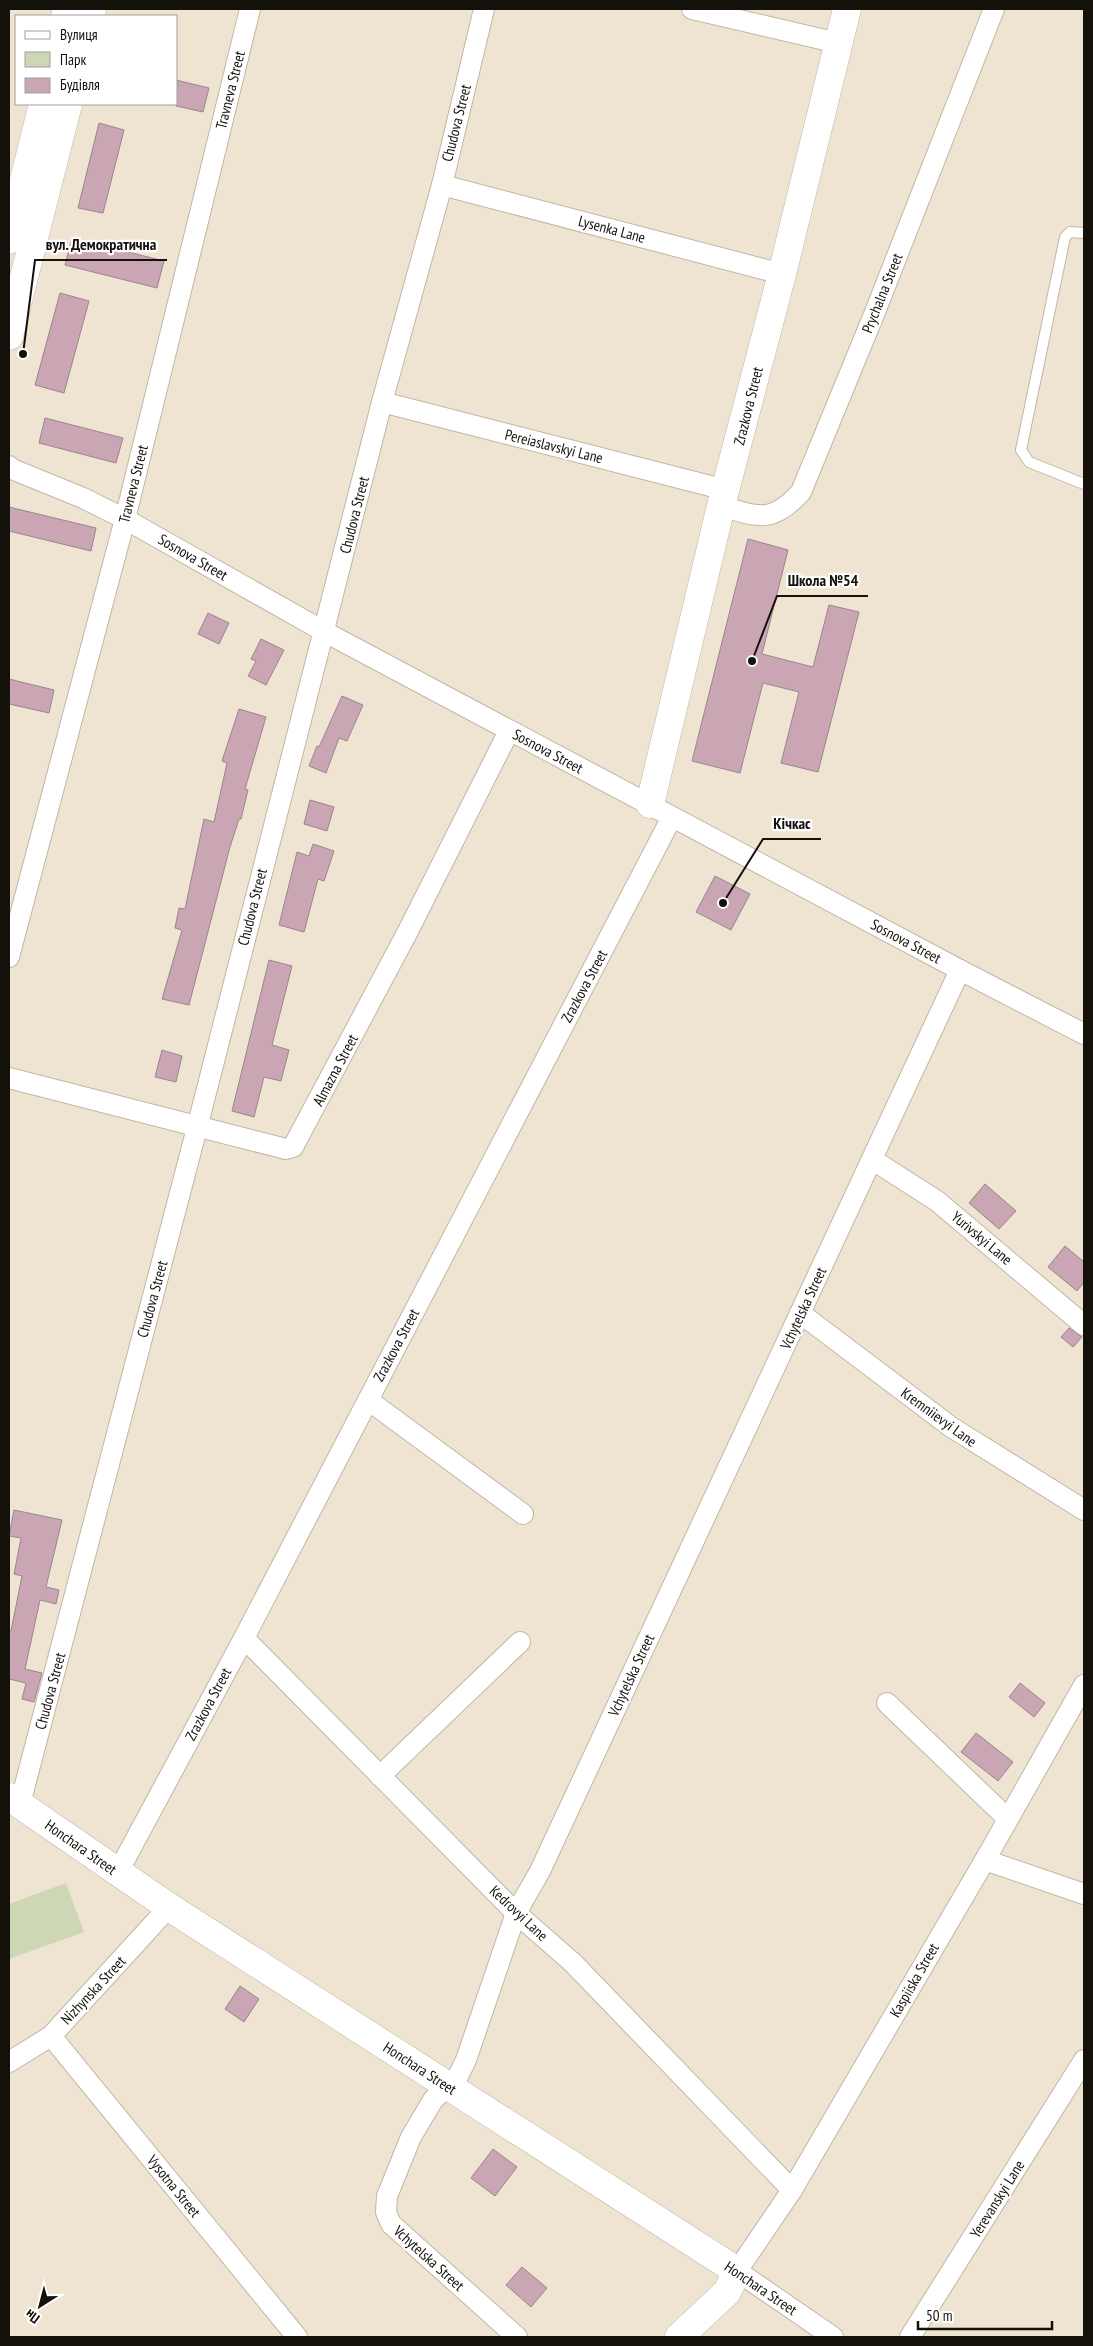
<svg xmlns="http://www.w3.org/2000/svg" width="1093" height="2346" viewBox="0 0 1093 2346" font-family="'PT Sans Narrow',sans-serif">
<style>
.green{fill:#cdd6b5}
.building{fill:#caa5b4;stroke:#9a858d}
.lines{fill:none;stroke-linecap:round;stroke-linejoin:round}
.lane-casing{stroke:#c1b6a4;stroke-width:12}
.street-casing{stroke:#c1b6a4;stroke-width:22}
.secondary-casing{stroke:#c1b6a4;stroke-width:29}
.lane{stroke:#fff;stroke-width:10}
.street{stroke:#fff;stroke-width:20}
.secondary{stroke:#fff;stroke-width:28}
.labels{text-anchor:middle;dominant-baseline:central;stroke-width:4.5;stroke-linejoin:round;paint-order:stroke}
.street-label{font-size:15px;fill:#14100a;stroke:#fff}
.leader{fill:none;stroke:#14100a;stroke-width:2}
.callout-dot{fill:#14100a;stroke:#fff;stroke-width:2}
.callout-label{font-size:16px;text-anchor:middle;font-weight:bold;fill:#14100a;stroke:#fff;stroke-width:4.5;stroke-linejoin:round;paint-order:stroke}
</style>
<rect width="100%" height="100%" fill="#efe4d2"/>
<path class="green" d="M 66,1883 L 84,1932 L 9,1959 L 9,1904 Z"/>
<g class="building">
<path d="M 176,80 L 209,88 L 203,112 L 176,106 Z"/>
<path d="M 99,123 L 124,130 L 103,213 L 78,208 Z"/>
<path d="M 72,238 L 164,261 L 157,288 L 65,265 Z"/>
<path d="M 60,293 L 89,301 L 64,393 L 35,385 Z"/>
<path d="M 45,418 L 123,438 L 116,463 L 39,443 Z"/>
<path d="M 9,507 L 96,528 L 91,551 L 9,531 Z"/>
<path d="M 748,539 L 788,550 L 762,654 L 813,667 L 829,605 L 859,612 L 818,772 L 781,763 L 799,692 L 763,683 L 740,773 L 692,761 Z"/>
<path d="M 208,613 L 229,623 L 219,644 L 198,634 Z"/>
<path d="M 261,639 L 284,650 L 266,685 L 248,676 L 256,661 L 251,659 Z"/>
<path d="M 9,679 L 54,690 L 49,713 L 9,704 Z"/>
<path d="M 342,696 L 363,705 L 347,741 L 339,738 L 326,773 L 309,766 L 317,746 L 319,747 Z"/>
<path d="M 239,709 L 266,717 L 245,789 L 248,790 L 241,819 L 239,819 L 230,847 L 189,1005 L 162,999 L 182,930 L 175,928 L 179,908 L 185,909 L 204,819 L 214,822 L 227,763 L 222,761 Z"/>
<path d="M 310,800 L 334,807 L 327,831 L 304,824 Z"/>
<path d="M 313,844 L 334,851 L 324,881 L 318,879 L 304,932 L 279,925 L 297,852 L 309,856 Z"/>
<path d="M 715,876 L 750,894 L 731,930 L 696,912 Z"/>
<path d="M 269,960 L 292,966 L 272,1045 L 289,1050 L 281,1081 L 264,1077 L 254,1117 L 232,1111 Z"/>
<path d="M 162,1050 L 182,1056 L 176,1082 L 155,1077 Z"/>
<path d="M 985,1184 L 1016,1211 L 999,1229 L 969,1203 Z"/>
<path d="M 1065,1246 L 1084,1262 L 1084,1282 L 1077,1291 L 1048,1267 Z"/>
<path d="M 1069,1328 L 1082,1337 L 1073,1347 L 1061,1337 Z"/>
<path d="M 14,1510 L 62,1520 L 46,1587 L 59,1590 L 56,1604 L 40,1600 L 25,1669 L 42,1673 L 34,1702 L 22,1699 L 26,1683 L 9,1679 L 9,1631 L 11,1631 L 22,1576 L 14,1574 L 21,1538 L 9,1536 Z"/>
<path d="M 1020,1683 L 1045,1703 L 1034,1717 L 1009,1697 Z"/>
<path d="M 976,1733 L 1013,1762 L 998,1781 L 961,1752 Z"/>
<path d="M 240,1986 L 259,1999 L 244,2022 L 225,2009 Z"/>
<path d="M 493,2149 L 517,2167 L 495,2196 L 471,2178 Z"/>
<path d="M 522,2267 L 547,2288 L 531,2307 L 506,2285 Z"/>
</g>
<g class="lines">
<g class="lane-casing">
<path id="lane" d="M 1084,233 L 1070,232 L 1065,237 L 1021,450 L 1029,462 L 1084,484"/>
</g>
<g class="street-casing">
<g id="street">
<path d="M 692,9 L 838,43"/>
<path d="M 442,185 L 782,274"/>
<path d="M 382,402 L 726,490"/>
<path d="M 9,466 L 12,469 L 83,498 L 125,519 L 325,632 L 960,970 L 1084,1034"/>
<path d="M 721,506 C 759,517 772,524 801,492 L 875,312 L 994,9"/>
<path d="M 9,957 L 125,519 L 250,9"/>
<path d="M 9,1078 L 286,1149 L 293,1147 L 407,933 L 509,731"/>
<path d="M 873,1160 L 937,1201 L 1084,1325"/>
<path d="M 800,1313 L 951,1427 L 1084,1510"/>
<path d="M 368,1400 L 523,1514"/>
<path d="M 244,1638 L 516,1913 L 573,1963 L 792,2190"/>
<path d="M 887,1703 L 1008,1819"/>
<path d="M 380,1776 L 520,1642"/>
<path d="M 20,1804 L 197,1128 L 382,402 L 442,185 L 484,9"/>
<path d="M 985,1860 L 1084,1894"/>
<path d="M 118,1872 L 244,1638 L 672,817"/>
<path d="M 51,2036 L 297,2337"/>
<path d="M 9,2062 L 51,2036 L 169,1907"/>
<path d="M 517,2337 L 391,2224 L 386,2212 L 387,2196 L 411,2137 L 433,2100 L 458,2076 L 466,2060 L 516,1913 L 540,1871 L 960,970"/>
<path d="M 833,2337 L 737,2271 L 792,2190 L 985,1860 L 1084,1685"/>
<path d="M 910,2337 L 1084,2060"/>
</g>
</g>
<g class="secondary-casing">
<g id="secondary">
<path d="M 65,16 L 67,9"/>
<path d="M 90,16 L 92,9"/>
<path d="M 9,240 L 43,104"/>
<path d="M 9,336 L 68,104"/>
<path d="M 650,804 L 721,506 L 782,274 L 847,9"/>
<path d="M 9,1797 L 169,1907 L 737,2271 L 727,2292 L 679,2337"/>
</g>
</g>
<use href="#lane" class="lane"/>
<use href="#street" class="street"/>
<use href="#secondary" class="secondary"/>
</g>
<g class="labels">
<g class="street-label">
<text transform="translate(230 90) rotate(-76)">Travneva Street</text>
<text transform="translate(456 123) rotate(-76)">Chudova Street</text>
<text transform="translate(612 229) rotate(15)">Lysenka Lane</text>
<text transform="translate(882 293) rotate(-68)">Prychalna Street</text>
<text transform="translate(748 406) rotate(-76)">Zrazkova Street</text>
<text transform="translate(554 446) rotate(14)">Pereiaslavskyi Lane</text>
<text transform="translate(133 484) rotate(-76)">Travneva Street</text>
<text transform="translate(354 515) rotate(-76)">Chudova Street</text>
<text transform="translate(193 557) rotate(30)">Sosnova Street</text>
<text transform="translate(548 751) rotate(28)">Sosnova Street</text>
<text transform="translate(252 907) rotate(-76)">Chudova Street</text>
<text transform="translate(906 941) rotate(28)">Sosnova Street</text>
<text transform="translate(584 986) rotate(-62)">Zrazkova Street</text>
<text transform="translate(335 1070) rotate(-62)">Almazna Street</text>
<text transform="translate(982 1238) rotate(40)">Yurivskyi Lane</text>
<text transform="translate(152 1299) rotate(-75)">Chudova Street</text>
<text transform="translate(803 1308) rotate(-65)">Vchytelska Street</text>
<text transform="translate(396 1345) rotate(-62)">Zrazkova Street</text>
<text transform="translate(939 1417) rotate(36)">Kremniievyi Lane</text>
<text transform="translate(631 1675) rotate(-65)">Vchytelska Street</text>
<text transform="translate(50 1691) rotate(-75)">Chudova Street</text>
<text transform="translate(208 1704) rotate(-62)">Zrazkova Street</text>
<text transform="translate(81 1847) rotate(35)">Honchara Street</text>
<text transform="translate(519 1913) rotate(43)">Kedrovyi Lane</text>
<text transform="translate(914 1980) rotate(-60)">Kaspiiska Street</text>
<text transform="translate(93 1990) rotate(-47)">Nizhynska Street</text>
<text transform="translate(420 2068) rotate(33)">Honchara Street</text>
<text transform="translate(174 2186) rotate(51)">Vysotna Street</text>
<text transform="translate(997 2199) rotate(-58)">Yerevanskyi Lane</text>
<text transform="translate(429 2258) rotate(42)">Vchytelska Street</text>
<text transform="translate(761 2288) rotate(34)">Honchara Street</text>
</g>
</g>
<path class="leader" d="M23 354L35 260H167M752 661L777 596H868M723 903L763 839H821"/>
<g class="callout-dot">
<circle cx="23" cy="354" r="5"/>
<circle cx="752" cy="661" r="5"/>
<circle cx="723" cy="903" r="5"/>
</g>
<g class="callout-label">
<text x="101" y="250">вул. Демократична</text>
<text x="823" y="586">Школа №54</text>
<text x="792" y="829">Кічкас</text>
</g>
<rect width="1093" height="2346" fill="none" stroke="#14100a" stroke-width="20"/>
<rect x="15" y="15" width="162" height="90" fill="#ffffff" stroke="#a19f9d"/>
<rect x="25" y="31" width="25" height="8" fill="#ffffff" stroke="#a19f9d"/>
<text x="60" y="40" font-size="15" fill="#14100a">Вулиця</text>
<rect x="25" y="52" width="25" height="15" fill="#cdd6b5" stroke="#a19f9d"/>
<text x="60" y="65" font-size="15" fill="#14100a">Парк</text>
<rect x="25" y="78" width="25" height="15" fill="#caa5b4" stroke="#a19f9d"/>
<text x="60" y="90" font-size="15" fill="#14100a">Будівля</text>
<g transform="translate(40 2306) rotate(216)" stroke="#ffffff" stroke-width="4" paint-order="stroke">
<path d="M0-4L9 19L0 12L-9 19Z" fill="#14100a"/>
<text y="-8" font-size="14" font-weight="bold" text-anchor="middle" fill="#14100a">Пн</text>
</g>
<path d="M918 2321v8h134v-8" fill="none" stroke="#14100a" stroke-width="2.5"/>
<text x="926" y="2321" font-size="15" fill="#14100a" stroke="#ffffff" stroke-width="4" paint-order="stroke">50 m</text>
</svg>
